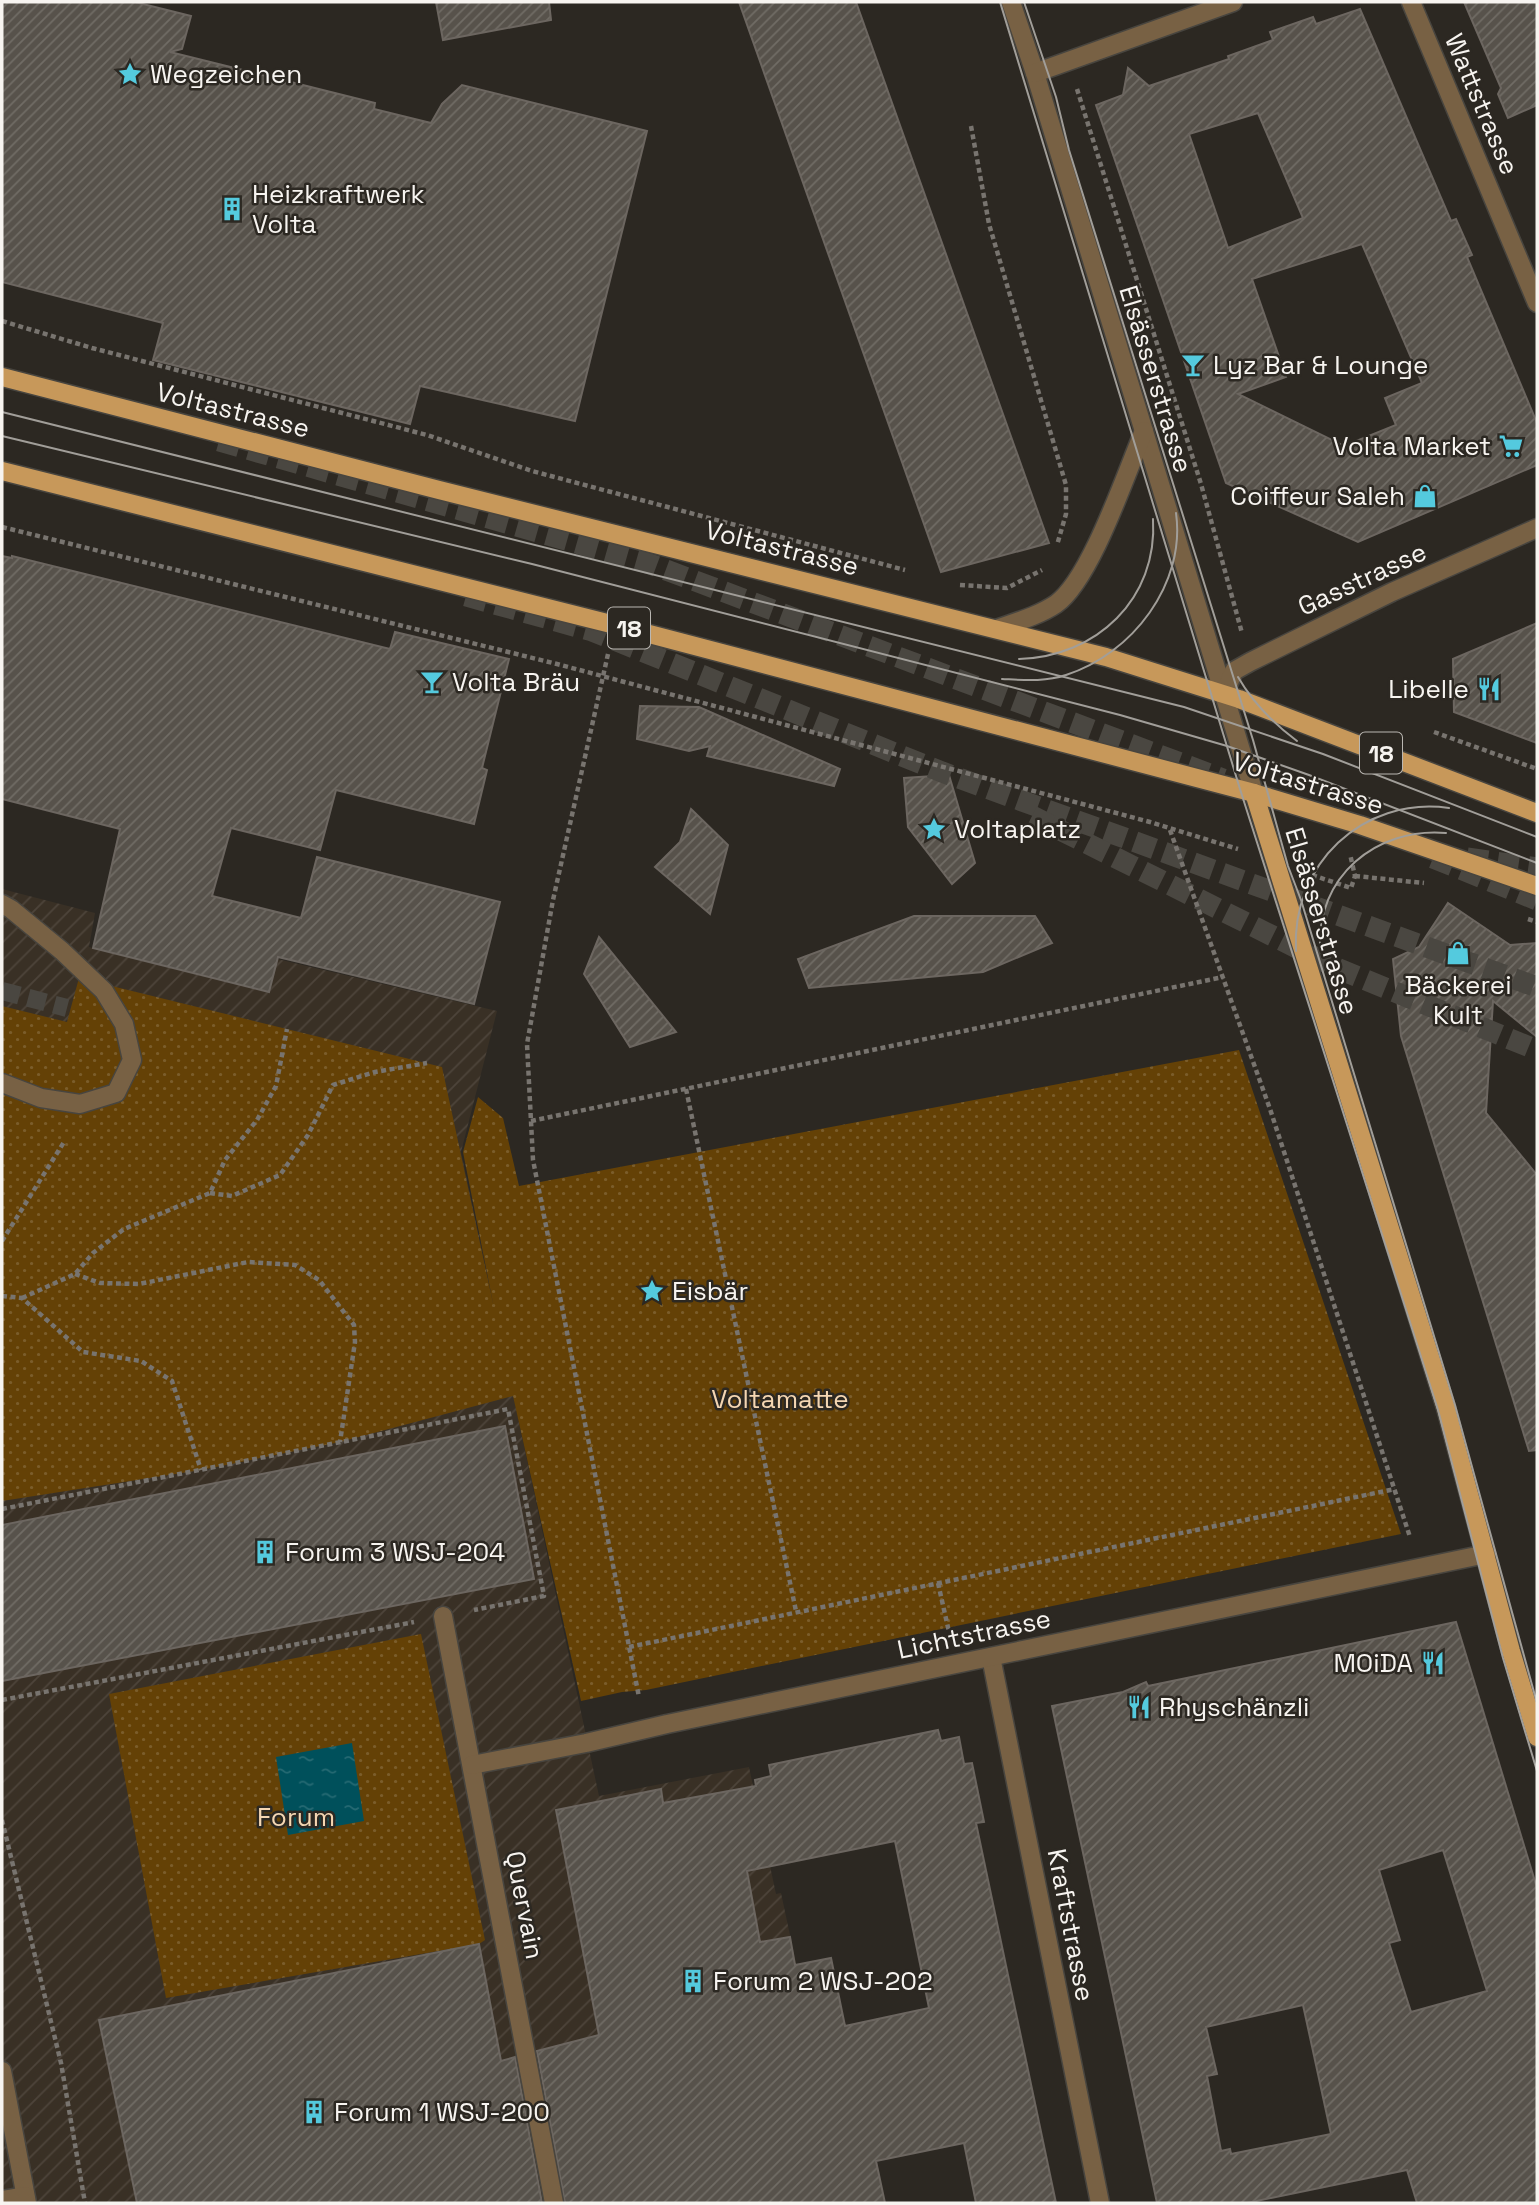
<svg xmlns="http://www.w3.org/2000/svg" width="1539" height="2205" viewBox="0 0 1539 2205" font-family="'Space Grotesk',sans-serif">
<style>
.industrial{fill:url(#industrial-furrows)}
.park{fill:url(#park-dots)}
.water{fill:url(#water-ripples)}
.building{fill:url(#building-hatch);stroke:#6c6660;stroke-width:2;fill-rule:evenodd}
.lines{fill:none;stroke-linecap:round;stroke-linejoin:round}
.minor-tunnel{stroke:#4a4741;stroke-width:18;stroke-dasharray:18 9;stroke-linecap:butt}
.highway-tunnel{stroke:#4a4741;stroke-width:21;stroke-dasharray:21 10;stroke-linecap:butt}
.minor-casing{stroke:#48453f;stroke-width:21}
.major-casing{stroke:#48453f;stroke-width:21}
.path{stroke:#78746f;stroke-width:4.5;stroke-dasharray:5 3.5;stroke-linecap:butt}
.minor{stroke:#786144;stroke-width:18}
.major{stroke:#c7985a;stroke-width:18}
.tram{stroke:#a19e99;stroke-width:2}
.labels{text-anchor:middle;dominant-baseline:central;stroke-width:5;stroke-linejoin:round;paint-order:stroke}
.shield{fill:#2c2822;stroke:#bab7b2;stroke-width:2}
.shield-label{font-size:24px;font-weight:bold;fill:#f7f4f0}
.poi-label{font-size:26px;fill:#f7f4f0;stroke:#2c2822;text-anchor:start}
.street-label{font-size:26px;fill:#f7f4f0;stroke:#2c2822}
.park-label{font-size:26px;fill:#f4d6b2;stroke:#2c2822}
</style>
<defs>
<pattern id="industrial-furrows" width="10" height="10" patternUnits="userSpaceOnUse" patternTransform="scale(1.75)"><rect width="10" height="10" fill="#393025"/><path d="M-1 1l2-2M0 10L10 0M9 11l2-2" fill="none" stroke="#4d443a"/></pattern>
<pattern id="park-dots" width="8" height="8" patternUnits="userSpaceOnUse" patternTransform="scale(1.75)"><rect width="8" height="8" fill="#644106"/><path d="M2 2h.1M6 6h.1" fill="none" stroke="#7b5d2b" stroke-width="1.8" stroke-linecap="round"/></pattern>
<pattern id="water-ripples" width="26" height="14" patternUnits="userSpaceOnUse" patternTransform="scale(1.75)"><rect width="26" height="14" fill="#00505b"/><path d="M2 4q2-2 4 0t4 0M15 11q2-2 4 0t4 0" fill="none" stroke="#266a73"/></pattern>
<pattern id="building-hatch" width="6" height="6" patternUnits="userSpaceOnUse" patternTransform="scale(1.75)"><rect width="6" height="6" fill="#57524b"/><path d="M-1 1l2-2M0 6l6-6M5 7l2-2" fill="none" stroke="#706c65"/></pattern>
</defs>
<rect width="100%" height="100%" fill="#2c2822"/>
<path class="industrial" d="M 2,889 L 95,913 L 89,947 L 265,991 L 273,958 L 497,1011 L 461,1152 L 599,1796 L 749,1767 L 776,1894 L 781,1893 L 847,2203 L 2,2203 Z"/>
<g class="park">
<path d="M 79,978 L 442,1067 L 494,1308 L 463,1152 L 478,1097 L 503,1118 L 519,1186 L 1239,1050 L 1401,1534 L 646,1690 L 622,1692 L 581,1701 L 513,1396 L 340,1442 L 201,1470 L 2,1501 L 2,1006 L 67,1022 Z"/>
<path d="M 421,1634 L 485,1940 L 479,1944 L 166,1998 L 109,1694 Z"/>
</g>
<path class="water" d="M 352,1743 L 364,1821 L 288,1835 L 276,1757 Z"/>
<g class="building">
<path d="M 2,2 L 135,2 L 191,16 L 182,49 L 170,52 L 375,103 L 374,109 L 431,123 L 442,104 L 462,85 L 647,131 L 575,421 L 420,386 L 410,424 L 153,360 L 163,323 L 2,282 Z"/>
<path d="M 436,2 L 549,2 L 551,20 L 443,40 Z"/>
<path d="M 739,2 L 856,2 L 1049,543 L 941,572 Z"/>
<path d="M 1464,2 L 1537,2 L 1537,105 L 1508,118 L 1498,94 L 1501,88 Z"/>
<path d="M 1360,9 L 1451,221 L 1456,219 L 1472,255 L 1467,257 L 1537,423 L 1537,465 L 1358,542 L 1226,483 L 1096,105 L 1123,95 L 1128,68 L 1149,86 L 1229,59 L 1228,56 L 1273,40 L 1270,32 L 1313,17 L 1316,24 ZM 1258,113 L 1303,218 L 1228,248 L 1189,134 ZM 1362,244 L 1422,383 L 1385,398 L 1396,425 L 1344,446 L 1238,394 L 1286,377 L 1252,279 Z"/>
<path d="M 2,556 L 12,558 L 12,556 L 390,649 L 395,632 L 509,659 L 482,768 L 487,770 L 474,824 L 336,790 L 320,850 L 231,828 L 212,896 L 301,918 L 317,857 L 500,902 L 474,1004 L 278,957 L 269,992 L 93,948 L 120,829 L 2,799 Z"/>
<path d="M 1537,623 L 1537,743 L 1454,712 L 1453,659 Z"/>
<path d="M 640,706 L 699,707 L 840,769 L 834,786 L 707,756 L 710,746 L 689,751 L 637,739 Z"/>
<path d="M 949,775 L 975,863 L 952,884 L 908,827 L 904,778 Z"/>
<path d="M 691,809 L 728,845 L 710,914 L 655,867 L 680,842 Z"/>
<path d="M 1448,903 L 1510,945 L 1537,943 L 1537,1037 L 1493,1001 L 1486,1113 L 1537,1175 L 1537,1450 L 1529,1451 L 1401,1036 L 1393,959 L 1419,947 Z"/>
<path d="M 914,916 L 1035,916 L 1052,943 L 983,972 L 809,988 L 798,959 Z"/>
<path d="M 599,937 L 676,1032 L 630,1047 L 584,974 Z"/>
<path d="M 505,1426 L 534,1579 L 2,1681 L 2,1525 Z"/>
<path d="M 1456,1622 L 1537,1888 L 1537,2203 L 1417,2203 L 1407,2170 L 1247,2203 L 1157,2203 L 1052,1706 L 1123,1692 L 1146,1682 L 1148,1686 ZM 1443,1850 L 1487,1991 L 1411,2012 L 1389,1943 L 1400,1940 L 1379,1870 ZM 1303,2005 L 1331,2134 L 1231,2154 L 1230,2149 L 1221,2151 L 1207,2076 L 1217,2074 L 1206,2027 Z"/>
<path d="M 938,1730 L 941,1741 L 959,1737 L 964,1764 L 972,1763 L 984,1822 L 976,1823 L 1056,2203 L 976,2203 L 964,2143 L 876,2161 L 885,2203 L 565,2203 L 537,2051 L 599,2035 L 556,1810 L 661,1789 L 663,1803 L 756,1786 L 755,1780 L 771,1776 L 769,1765 ZM 895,1841 L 929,2008 L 845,2026 L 831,1958 L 795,1965 L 790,1937 L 760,1942 L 747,1871 Z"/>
<path d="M 479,1944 L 501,2061 L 515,2057 L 542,2203 L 137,2203 L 99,2020 Z"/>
</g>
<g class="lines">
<path class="minor-tunnel" d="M 2,991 L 67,1008"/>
<g class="highway-tunnel">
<path d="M 219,441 L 650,564 L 1223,779"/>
<path d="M 466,596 L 592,631 L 942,772 L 1537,987"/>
<path d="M 1032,816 L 1339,969 L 1537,1050"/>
<path d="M 1433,858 L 1537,900"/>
<path d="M 1467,858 L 1537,868"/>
</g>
<g class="minor-casing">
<g id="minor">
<path d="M 1011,2 L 1035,73 L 1254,793"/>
<path d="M 1411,2 L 1537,303"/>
<path d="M 1035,73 L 1233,2"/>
<path d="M 996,629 C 1016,622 1038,616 1056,604 C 1091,579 1126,473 1144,431"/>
<path d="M 1224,694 L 1234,671 L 1250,662 L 1392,592 L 1537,528"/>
<path d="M 2,904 L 11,909 L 62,951 L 104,991 L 124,1024 L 132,1060 L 116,1093 L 80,1104 L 41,1098 L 2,1083"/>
<path d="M 443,1616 L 554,2203"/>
<path d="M 991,1657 L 1100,2203"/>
<path d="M 472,1765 L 586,1743 L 667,1724 L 1486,1554"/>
<path d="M 2,2071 L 27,2203"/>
<path d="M 2,2200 L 25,2196"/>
</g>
</g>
<g class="major-casing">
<g id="major">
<path d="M 2,377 L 439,490 L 1106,657 L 1239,699 L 1537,813"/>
<path d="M 2,471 L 615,625 L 1254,793 L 1360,825 L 1537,886"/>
<path d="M 1254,793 L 1446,1408 L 1511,1651 L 1537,1737"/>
</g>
</g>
<g class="path">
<path d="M 1077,89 L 1201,484 L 1242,633"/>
<path d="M 971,126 L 989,224 L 1066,485 L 1066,514 L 1057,545"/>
<path d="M 2,321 L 92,348 L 427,435 L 532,471 L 905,570"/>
<path d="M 2,527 L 557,664 L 1150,822 L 1238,849"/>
<path d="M 960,585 L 1007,588 L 1042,570"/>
<path d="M 608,654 L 553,900 L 527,1044 L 533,1160 L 639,1697"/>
<path d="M 1434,732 L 1537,769"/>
<path d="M 1170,830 L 1270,1109 L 1410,1537"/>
<path d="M 1312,875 L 1351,888 L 1355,876 L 1350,854"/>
<path d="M 1355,876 L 1424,883"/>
<path d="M 1528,919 L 1537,922"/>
<path d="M 686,1089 L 796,1611"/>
<path d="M 531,1121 L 1223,977"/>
<path d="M 210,1193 L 232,1196 L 280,1175 L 308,1135 L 333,1085 L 375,1072 L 427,1063"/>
<path d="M 2,1241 L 64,1142"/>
<path d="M 75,1274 L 100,1283 L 139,1284 L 248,1262 L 295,1265 L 319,1280 L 354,1325 L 355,1342 L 340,1442"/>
<path d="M 2,1296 L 22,1298 L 83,1352 L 141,1361 L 172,1381 L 201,1470"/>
<path d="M 22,1298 L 75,1274 L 93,1253 L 124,1229 L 210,1193 L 225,1160 L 257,1120 L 276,1086 L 287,1029"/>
<path d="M 2,1509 L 508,1409 L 544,1596 L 474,1610"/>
<path d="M 938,1583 L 949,1632"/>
<path d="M 629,1647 L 1395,1489"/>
<path d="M 2,1700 L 414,1622"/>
<path d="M 2,1820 L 61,2063 L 85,2203"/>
</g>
<use href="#minor" class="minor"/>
<use href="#major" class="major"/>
<g class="tram">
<path d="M 1000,2 L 1240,789 L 1438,1410 L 1503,1658 L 1537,1771"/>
<path d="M 1024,2 L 1056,97 L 1069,150 L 1253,740 L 1288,866 L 1301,900 L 1455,1405 L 1537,1703"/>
<path d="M 2,412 L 1184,707 L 1323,754 L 1537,837"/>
<path d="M 2,436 L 532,564 L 1120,715 L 1227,746 L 1309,775 L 1537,863"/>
<path d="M 1019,659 C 1096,657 1158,599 1153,519"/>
<path d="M 1238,677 C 1253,703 1273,723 1297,741"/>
<path d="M 1002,679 C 1024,680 1045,682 1066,675 C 1132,654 1186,584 1176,513"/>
<path d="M 1320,949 C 1316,877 1376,827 1446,833"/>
<path d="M 1296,951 C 1291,865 1362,796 1449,808"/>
</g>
</g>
<defs>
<g id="sight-bare" transform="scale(1.89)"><path d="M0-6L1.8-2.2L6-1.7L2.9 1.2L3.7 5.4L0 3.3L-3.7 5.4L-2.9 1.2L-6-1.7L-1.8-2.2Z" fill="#54cade" stroke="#2c2822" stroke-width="2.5" paint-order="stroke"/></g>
<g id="building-bare" transform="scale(1.89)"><path d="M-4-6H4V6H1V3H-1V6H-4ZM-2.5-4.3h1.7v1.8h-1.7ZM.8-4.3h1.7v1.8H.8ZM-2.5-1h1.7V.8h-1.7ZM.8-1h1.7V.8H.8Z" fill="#54cade" stroke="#2c2822" stroke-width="2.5" paint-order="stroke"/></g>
<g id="bar-bare" transform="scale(1.89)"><path d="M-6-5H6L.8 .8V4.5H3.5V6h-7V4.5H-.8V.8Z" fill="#54cade" stroke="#2c2822" stroke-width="2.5" paint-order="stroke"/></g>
<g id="supermarket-bare" transform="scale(1.89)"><path d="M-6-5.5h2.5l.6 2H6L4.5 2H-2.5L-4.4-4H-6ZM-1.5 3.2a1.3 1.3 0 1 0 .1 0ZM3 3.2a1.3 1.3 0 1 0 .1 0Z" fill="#54cade" stroke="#2c2822" stroke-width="2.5" paint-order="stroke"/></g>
<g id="shop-bare" transform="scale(1.89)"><path d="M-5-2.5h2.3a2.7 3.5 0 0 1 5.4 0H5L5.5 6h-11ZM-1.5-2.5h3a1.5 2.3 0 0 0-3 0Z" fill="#54cade" stroke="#2c2822" stroke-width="2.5" paint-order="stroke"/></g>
<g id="restaurant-bare" transform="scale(1.89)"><path d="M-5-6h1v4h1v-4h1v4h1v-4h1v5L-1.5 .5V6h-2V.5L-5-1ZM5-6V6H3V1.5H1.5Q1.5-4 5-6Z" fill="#54cade" stroke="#2c2822" stroke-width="2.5" paint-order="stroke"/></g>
</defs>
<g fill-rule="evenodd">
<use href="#sight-bare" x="130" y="74"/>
<use href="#building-bare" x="232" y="209"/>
<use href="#bar-bare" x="1193" y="365"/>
<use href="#supermarket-bare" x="1511" y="446"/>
<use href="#shop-bare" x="1425" y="496"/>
<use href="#bar-bare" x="432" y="682"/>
<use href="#restaurant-bare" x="1489" y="689"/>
<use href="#sight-bare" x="934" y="829"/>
<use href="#shop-bare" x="1458" y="953"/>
<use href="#sight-bare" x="652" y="1291"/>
<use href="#building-bare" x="265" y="1552"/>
<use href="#restaurant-bare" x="1433" y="1663"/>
<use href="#restaurant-bare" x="1139" y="1707"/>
<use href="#building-bare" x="693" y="1981"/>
<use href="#building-bare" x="314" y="2112"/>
</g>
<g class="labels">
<g class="shield">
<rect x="608" y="607.5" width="42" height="41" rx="5"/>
<rect x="1360" y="732.5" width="42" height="41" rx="5"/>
</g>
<g class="shield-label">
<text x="629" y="628">18</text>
<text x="1381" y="753">18</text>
</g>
<g class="poi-label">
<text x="150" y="74">Wegzeichen</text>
<text x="252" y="194">Heizkraftwerk<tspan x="252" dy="30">Volta</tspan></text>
<text x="1213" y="365">Lyz Bar &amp; Lounge</text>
<text x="1491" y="446" text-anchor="end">Volta Market</text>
<text x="1405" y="496" text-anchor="end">Coiffeur Saleh</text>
<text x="452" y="682">Volta Bräu</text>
<text x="1469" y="689" text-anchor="end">Libelle</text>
<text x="954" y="829">Voltaplatz</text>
<text x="1458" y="985" text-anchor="middle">Bäckerei<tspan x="1458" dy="30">Kult</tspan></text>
<text x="672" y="1291">Eisbär</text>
<text x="285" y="1552">Forum 3 WSJ-204</text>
<text x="1413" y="1663" text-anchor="end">MOiDA</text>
<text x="1159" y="1707">Rhyschänzli</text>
<text x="713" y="1981">Forum 2 WSJ-202</text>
<text x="334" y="2112">Forum 1 WSJ-200</text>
</g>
<g class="street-label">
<text transform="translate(1482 104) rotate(67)">Wattstrasse</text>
<text transform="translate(1156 379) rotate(73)">Elsässerstrasse</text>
<text transform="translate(233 410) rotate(14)">Voltastrasse</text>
<text transform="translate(782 548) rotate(14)">Voltastrasse</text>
<text transform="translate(1362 579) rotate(-25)">Gasstrasse</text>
<text transform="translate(1308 783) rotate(17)">Voltastrasse</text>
<text transform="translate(1322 921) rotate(73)">Elsässerstrasse</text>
<text transform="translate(974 1634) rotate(-12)">Lichtstrasse</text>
<text transform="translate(525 1905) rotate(79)">Quervain</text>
<text transform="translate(1071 1925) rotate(79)">Kraftstrasse</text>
</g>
<g class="park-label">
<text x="780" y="1399">Voltamatte</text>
<text x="296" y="1817">Forum</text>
</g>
</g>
<rect width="1539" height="2205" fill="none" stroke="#f7f4f0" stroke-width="7"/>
</svg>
